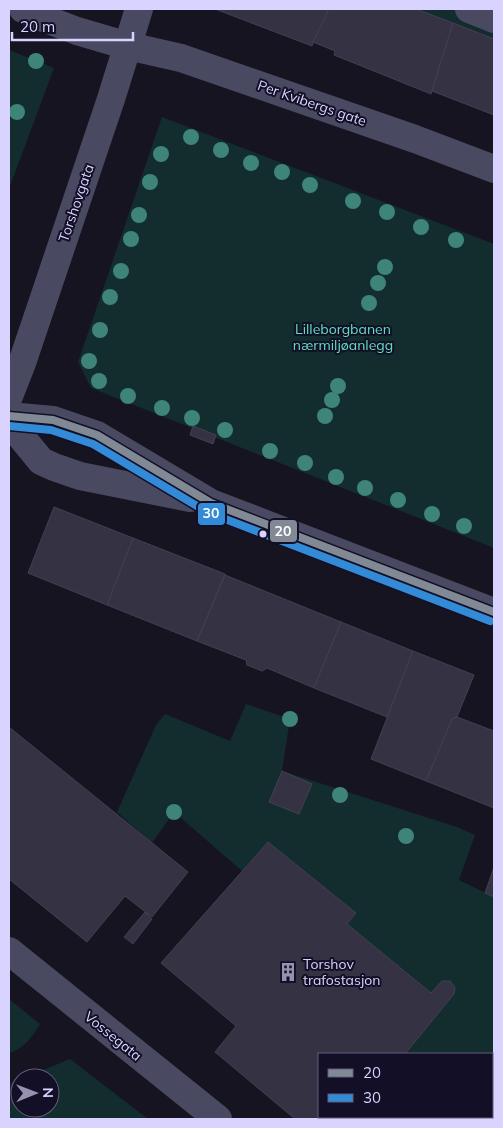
<svg xmlns="http://www.w3.org/2000/svg" width="503" height="1128" viewBox="0 0 503 1128" font-family="Mulish,sans-serif">
<style>
.green{fill:#132c2d}
.building{fill:#343243;stroke:#433f54}
.lines{fill:none;stroke-linecap:round;stroke-linejoin:round}
.street{stroke:#4a4962;stroke-width:28}
.bus-1-casing{stroke:#130f26;stroke-width:11}
.bus-2-casing{stroke:#130f26;stroke-width:11}
.bus-1{stroke:#818a94;stroke-width:8}
.bus-2{stroke:#338bd7;stroke-width:8}
.tree{fill:#3e8478}
.bus-dot{fill:#d9d4ff;stroke:#130f26;stroke-width:2}
.labels{text-anchor:middle;dominant-baseline:central;stroke-width:4;stroke-linejoin:round;paint-order:stroke}
.street-label{font-size:14px;fill:#d9d4ff;stroke:#130f26}
.park-label{font-size:14px;fill:#5fe0c0;stroke:#130f26}
.poi-label{font-size:14px;fill:#d9d4ff;stroke:#130f26;text-anchor:start}
.line-badge{stroke:#130f26;stroke-width:2}
.badge-label{font-size:14px;text-anchor:middle;font-weight:bold;fill:#fff}
</style>
<rect width="100%" height="100%" fill="#161421"/>
<g class="green">
<path d="M 412,9 L 494,9 L 494,40 Z"/>
<path d="M 9,50 L 54,68 L 10,186 L 9,185 Z"/>
<path d="M 162,117 L 494,244 L 494,548 L 91,388 L 78,362 Z"/>
<path d="M 246,704 L 290,719 L 282,771 L 457,827 L 475,835 L 459,880 L 494,897 L 494,1081 L 492,1084 L 492,1054 L 404,1054 L 454,992 L 455,987 L 450,981 L 431,993 L 347,924 L 356,913 L 268,842 L 242,871 L 174,812 L 152,843 L 117,812 L 156,725 L 165,714 L 230,741 Z"/>
<path d="M 9,999 L 40,1024 C 32,1037 24,1049 9,1053 Z"/>
<path d="M 70,1059 L 148,1119 L 9,1119 L 9,1084 L 20,1079 L 20,1108 L 50,1108 L 50,1078 L 24,1078 Z"/>
<path d="M 418,1117 L 466,1117 L 464,1119 L 416,1119 Z"/>
</g>
<g class="building">
<path d="M 215,9 L 329,9 L 312,46 Z"/>
<path d="M 329,9 L 416,9 L 453,23 L 431,94 L 334,55 L 335,51 L 313,42 Z"/>
<path d="M 453,23 L 494,39 L 494,115 L 432,91 Z"/>
<path d="M 193,426 L 216,435 L 213,444 L 190,435 Z"/>
<path d="M 54,507 L 133,538 L 107,605 L 28,573 Z"/>
<path d="M 133,538 L 225,574 L 197,641 L 107,605 Z"/>
<path d="M 225,575 L 341,622 L 314,688 L 267,668 L 262,671 L 247,665 L 246,660 L 197,641 Z"/>
<path d="M 341,622 L 413,651 L 387,717 L 314,688 Z"/>
<path d="M 413,651 L 474,675 L 457,717 L 452,719 L 426,781 L 371,759 Z"/>
<path d="M 457,717 L 494,731 L 494,808 L 426,781 L 452,719 Z"/>
<path d="M 9,727 L 188,872 L 152,917 L 125,896 L 87,942 L 9,879 Z"/>
<path d="M 282,771 L 312,784 L 299,814 L 269,802 Z"/>
<path d="M 268,842 L 356,913 L 347,924 L 431,993 L 442,981 L 450,981 L 455,987 L 454,994 L 405,1054 L 319,1054 L 319,1117 L 418,1117 L 416,1119 L 295,1119 L 215,1052 L 236,1026 L 161,963 Z"/>
<path d="M 494,867 L 494,897 L 485,893 Z"/>
<path d="M 145,912 L 152,919 L 133,944 L 124,937 Z"/>
<path d="M 494,1081 L 494,1119 L 464,1119 L 466,1117 L 492,1117 L 492,1084 Z"/>
</g>
<g class="lines">
<g class="street">
<path d="M 23,9 L 43,18 L 77,31 L 128,46 L 181,58 L 415,139 L 494,169"/>
<path d="M 469,9 L 494,19"/>
<path d="M 9,396 L 22,363 L 111,99 L 139,9"/>
<path d="M 9,416 L 53,420 L 97,435 L 211,503 L 494,612"/>
<path d="M 9,422 L 41,461 L 54,467 L 80,476 L 190,498"/>
<path d="M 9,951 L 218,1119"/>
</g>
<g class="bus-1-casing">
<path id="bus-1" d="M 9,416 L 53,420 L 97,435 L 211,503 L 494,612"/>
</g>
<g class="bus-2-casing">
<path id="bus-2" d="M 9,426 L 51,430 L 93,444 L 207,512 L 490,621"/>
</g>
<use href="#bus-1" class="bus-1"/>
<use href="#bus-2" class="bus-2"/>
</g>
<g class="tree">
<circle cx="36" cy="61" r="8"/>
<circle cx="17" cy="112" r="8"/>
<circle cx="191" cy="137" r="8"/>
<circle cx="221" cy="150" r="8"/>
<circle cx="161" cy="154" r="8"/>
<circle cx="251" cy="163" r="8"/>
<circle cx="282" cy="172" r="8"/>
<circle cx="150" cy="182" r="8"/>
<circle cx="310" cy="185" r="8"/>
<circle cx="353" cy="201" r="8"/>
<circle cx="387" cy="212" r="8"/>
<circle cx="139" cy="215" r="8"/>
<circle cx="421" cy="227" r="8"/>
<circle cx="131" cy="239" r="8"/>
<circle cx="456" cy="240" r="8"/>
<circle cx="385" cy="267" r="8"/>
<circle cx="121" cy="271" r="8"/>
<circle cx="378" cy="283" r="8"/>
<circle cx="110" cy="297" r="8"/>
<circle cx="369" cy="303" r="8"/>
<circle cx="100" cy="330" r="8"/>
<circle cx="89" cy="361" r="8"/>
<circle cx="99" cy="381" r="8"/>
<circle cx="338" cy="386" r="8"/>
<circle cx="128" cy="396" r="8"/>
<circle cx="332" cy="400" r="8"/>
<circle cx="162" cy="408" r="8"/>
<circle cx="325" cy="416" r="8"/>
<circle cx="192" cy="418" r="8"/>
<circle cx="225" cy="430" r="8"/>
<circle cx="270" cy="451" r="8"/>
<circle cx="305" cy="463" r="8"/>
<circle cx="336" cy="477" r="8"/>
<circle cx="365" cy="488" r="8"/>
<circle cx="398" cy="500" r="8"/>
<circle cx="432" cy="514" r="8"/>
<circle cx="464" cy="526" r="8"/>
<circle cx="290" cy="719" r="8"/>
<circle cx="340" cy="795" r="8"/>
<circle cx="174" cy="812" r="8"/>
<circle cx="406" cy="836" r="8"/>
</g>
<defs>
<g id="building-bare" transform="scale(1.5)"><path d="M-4-6H4V6H1V3H-1V6H-4ZM-2.5-4.3h1.7v1.8h-1.7ZM.8-4.3h1.7v1.8H.8ZM-2.5-1h1.7V.8h-1.7ZM.8-1h1.7V.8H.8Z" fill="#9591b1" stroke="#130f26" stroke-width="2.5" paint-order="stroke"/></g>
</defs>
<g fill-rule="evenodd">
<use href="#building-bare" x="288" y="972"/>
</g>
<circle class="bus-dot" cx="263" cy="534" r="4.5"/>
<g class="labels">
<g class="street-label">
<text transform="translate(312 103) rotate(19)">Per Kvibergs gate</text>
<text transform="translate(76 203) rotate(-71)">Torshovgata</text>
<text transform="translate(113 1036) rotate(39)">Vossegata</text>
</g>
<g class="park-label">
<text x="343" y="329">Lilleborgbanen<tspan x="343" dy="16">nærmiljøanlegg</tspan></text>
</g>
<g class="poi-label">
<text x="303" y="964">Torshov<tspan x="303" dy="16">trafostasjon</tspan></text>
</g>
</g>
<g class="line-badge">
<rect x="197" y="502" width="29" height="24" rx="5" fill="#338bd7"/>
<rect x="269" y="519" width="29" height="24" rx="5" fill="#818a94"/>
</g>
<g class="badge-label">
<text x="211" y="518">30</text>
<text x="283" y="536">20</text>
</g>
<rect width="503" height="1128" fill="none" stroke="#d9d4ff" stroke-width="20"/>
<rect x="318" y="1053" width="175" height="65" fill="#130f26" stroke="#625e7d"/>
<rect x="328" y="1069" width="25" height="8" fill="#818a94" stroke="#625e7d"/>
<text x="363" y="1078" font-size="15" fill="#d9d4ff">20</text>
<rect x="328" y="1094" width="25" height="8" fill="#338bd7" stroke="#625e7d"/>
<text x="363" y="1103" font-size="15" fill="#d9d4ff">30</text>
<g transform="translate(35 1093) rotate(89)"><circle r="24" fill="#130f26" stroke="#625e7d"/>
<path d="M0-4L9 19L0 12L-9 19Z" fill="#9591b1"/>
<text y="-8" font-size="14" font-weight="bold" text-anchor="middle" fill="#d9d4ff">N</text>
</g>
<path d="M12 32v8h121v-8" fill="none" stroke="#d9d4ff" stroke-width="2.5"/>
<text x="20" y="32" font-size="15" fill="#d9d4ff" stroke="#130f26" stroke-width="4" paint-order="stroke">20 m</text>
</svg>
